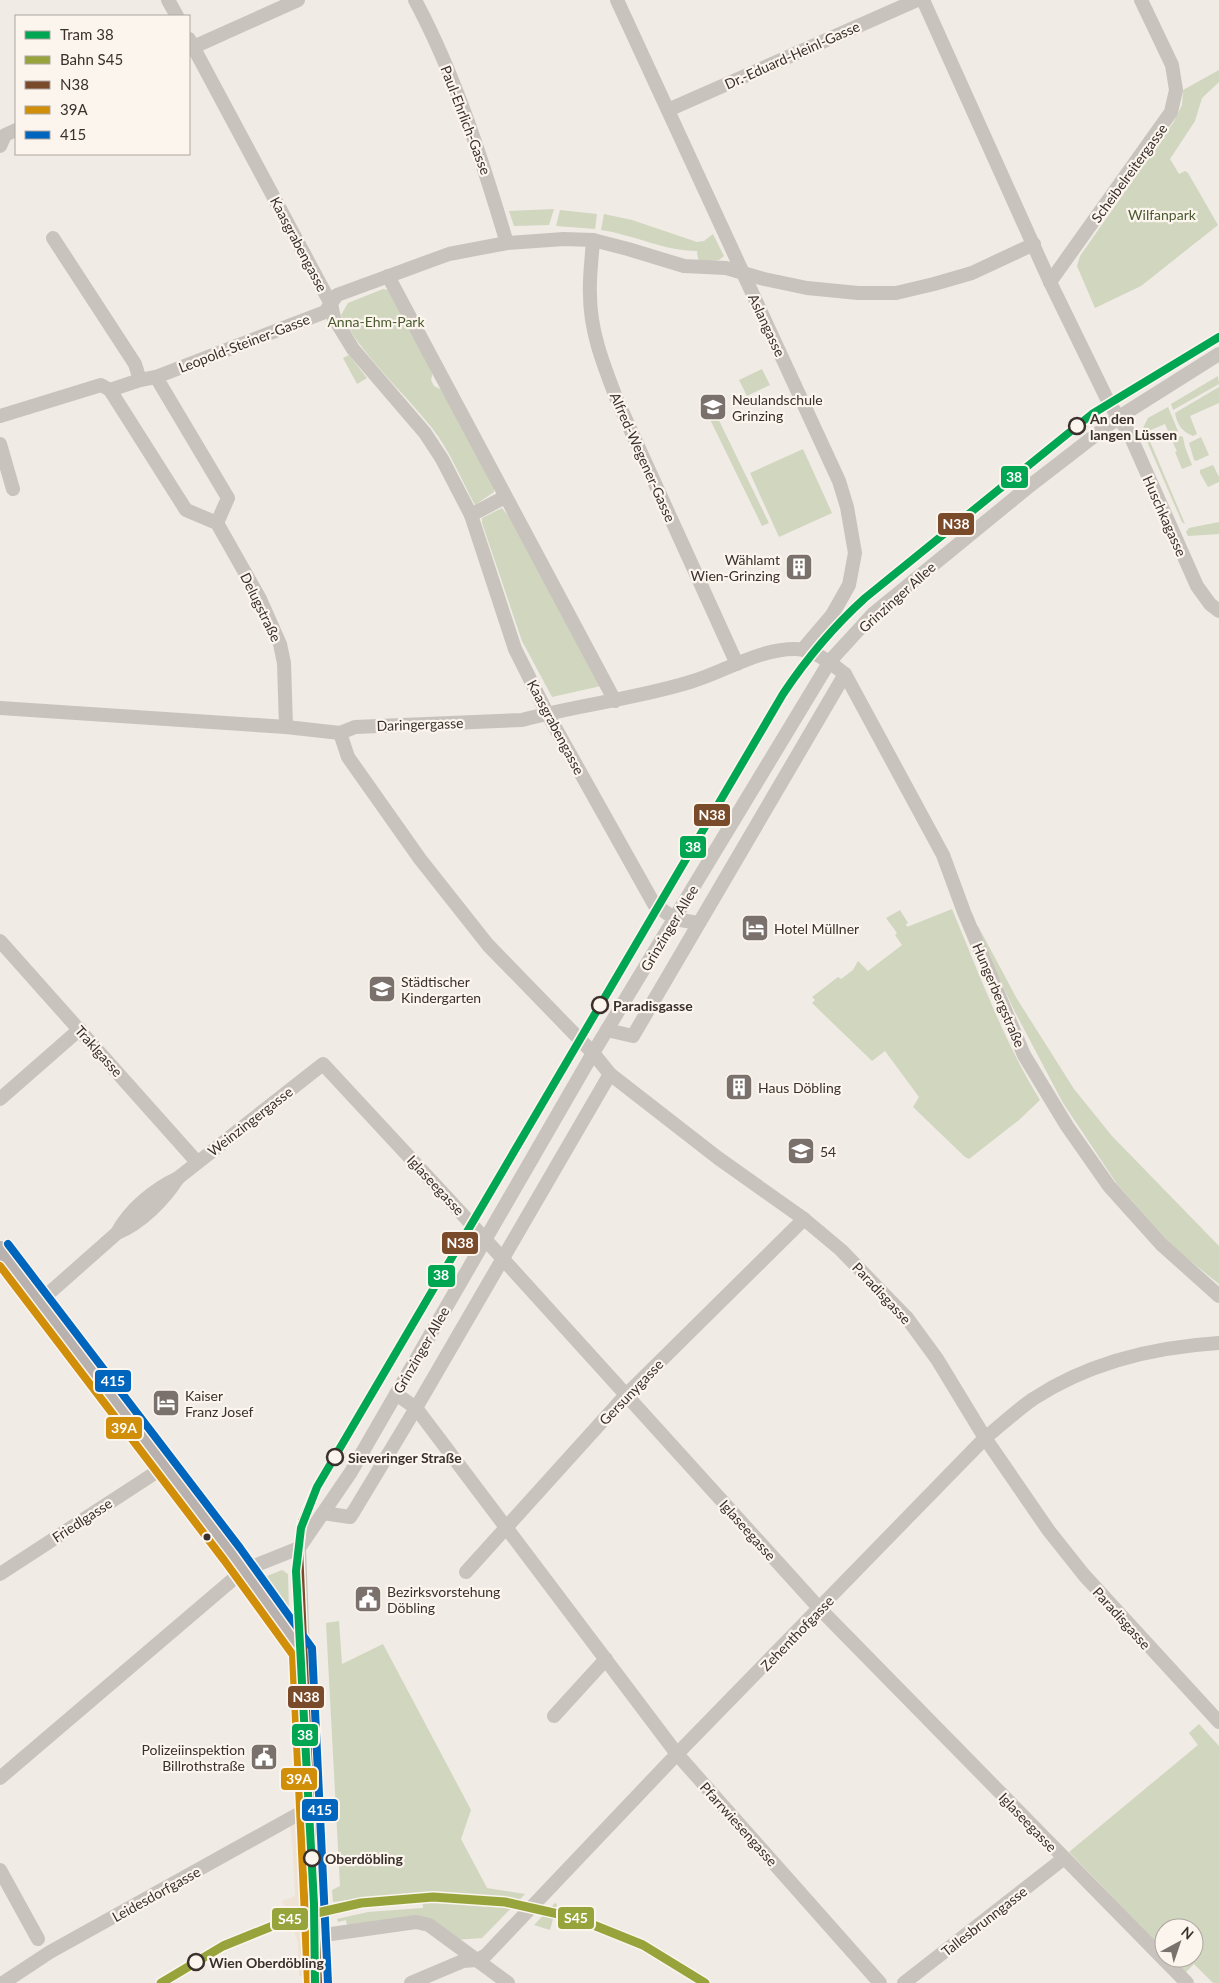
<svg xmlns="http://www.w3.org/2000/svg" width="1219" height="1983" viewBox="0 0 1219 1983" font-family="Lato,sans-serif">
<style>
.green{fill:#d1d6bf}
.plaza{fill:#eee3d5}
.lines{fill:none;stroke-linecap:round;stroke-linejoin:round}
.minor{stroke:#c9c3be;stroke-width:14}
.major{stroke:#b8b1ad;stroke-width:18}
.bus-1-casing{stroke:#fbf5ee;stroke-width:11}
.bus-2-casing{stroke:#fbf5ee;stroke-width:11}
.bus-3-casing{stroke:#fbf5ee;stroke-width:11}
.bus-1{stroke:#7a4b2a;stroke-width:8}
.bus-2{stroke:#d18e09;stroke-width:8}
.bus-3{stroke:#0065bd;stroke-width:8}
.rail-1-casing{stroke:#fbf5ee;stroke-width:12}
.rail-1{stroke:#96a43b;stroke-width:9}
.tram-1-casing{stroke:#fbf5ee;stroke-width:11}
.tram-1{stroke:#00a651;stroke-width:8}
.stop-dot{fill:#fbf5ee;stroke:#3b302b;stroke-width:2.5}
.bus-dot{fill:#3b302b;stroke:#fbf5ee;stroke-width:2}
.labels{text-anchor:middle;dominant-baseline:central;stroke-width:4.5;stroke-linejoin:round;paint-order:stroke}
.street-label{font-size:14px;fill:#3b302b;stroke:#fbf5ee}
.park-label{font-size:14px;fill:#4a5a2e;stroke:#fbf5ee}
.poi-label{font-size:14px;fill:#3b302b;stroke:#fbf5ee;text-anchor:start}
.stop-label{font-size:14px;font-weight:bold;fill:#3b302b;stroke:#fbf5ee;text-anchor:start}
.line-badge{stroke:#fbf5ee;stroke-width:2}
.badge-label{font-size:14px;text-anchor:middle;font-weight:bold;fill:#fff}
</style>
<rect width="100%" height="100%" fill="#f0ebe5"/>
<g class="green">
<path d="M 1219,70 L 1219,82 L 1202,98 L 1195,121 L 1170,159 L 1179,174 L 1185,171 L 1188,173 L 1218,225 L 1141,286 L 1095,308 L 1077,266 L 1080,256 L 1173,123 L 1182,105 L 1183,90 Z"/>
<path d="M 554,209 L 549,225 L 514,226 L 509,211 Z"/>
<path d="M 560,210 L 597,214 L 595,229 L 556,226 Z"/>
<path d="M 604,214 L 632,220 L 697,242 L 704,241 L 713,234 L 724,256 L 719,260 L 701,262 L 698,259 L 697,251 C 665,251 634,235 601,230 Z"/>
<path d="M 383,289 L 388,290 L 433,372 L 431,380 L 434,386 L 442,390 L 494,488 L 494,492 L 475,505 C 461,479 450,451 432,428 C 402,390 364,358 341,315 L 348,303 Z"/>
<path d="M 349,355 L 367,378 L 357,384 L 343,358 Z"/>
<path d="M 762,369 L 770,385 L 747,396 L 739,380 Z"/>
<path d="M 1218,376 L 1219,384 L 1173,410 L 1171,404 Z"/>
<path d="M 1219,387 L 1219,403 L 1190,416 L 1197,434 L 1193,436 C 1182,432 1177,424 1175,413 Z"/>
<path d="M 710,402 L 769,523 L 762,526 L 703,405 Z"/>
<path d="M 1168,407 L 1178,431 L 1172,440 L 1165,424 L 1146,432 L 1185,524 L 1182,522 L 1142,430 L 1148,418 Z"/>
<path d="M 1180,436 L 1183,437 L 1185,447 L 1192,465 L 1182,469 L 1175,452 L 1177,451 L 1173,443 Z"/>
<path d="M 1201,437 L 1209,455 L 1196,461 L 1194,460 L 1189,443 Z"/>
<path d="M 803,449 L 832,513 L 779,537 L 750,473 Z"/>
<path d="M 1213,465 L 1219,477 L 1219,482 L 1208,487 L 1200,473 L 1200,470 Z"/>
<path d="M 502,508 L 509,517 L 601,686 L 552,697 L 522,641 L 482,523 L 482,518 Z"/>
<path d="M 1219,522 L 1219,534 L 1188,536 L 1186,532 L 1189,528 Z"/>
<path d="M 952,909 C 979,973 1003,1040 1040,1100 L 1019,1120 L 969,1159 L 965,1157 L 913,1107 L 919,1097 L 885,1051 L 872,1061 L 812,1003 L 815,1000 L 812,997 L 838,977 L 841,979 L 853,970 L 858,961 L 868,971 L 902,945 L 895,935 L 897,933 L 886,918 L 900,910 L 908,923 L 906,924 L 907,927 Z"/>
<path d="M 978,926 L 1017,999 L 1074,1089 L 1112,1136 L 1219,1246 L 1219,1284 L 1174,1248 L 1117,1184 L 1063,1103 L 1015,1012 L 975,927 Z"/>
<path d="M 282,1570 L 288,1574 L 289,1611 L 265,1582 L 267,1576 Z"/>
<path d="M 339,1621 L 342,1664 L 383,1644 L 471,1810 L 461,1839 L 487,1888 L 525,1894 L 482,1938 L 456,1940 L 425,1917 L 347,1926 L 346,1920 L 338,1922 L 337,1919 L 368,1912 L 423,1908 L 422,1893 L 373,1897 L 333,1902 L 332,1890 L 340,1886 L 326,1623 Z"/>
<path d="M 1199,1724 L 1219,1746 L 1219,1983 L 1213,1983 L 1194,1964 L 1185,1973 L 1171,1958 L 1194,1958 L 1194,1928 L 1164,1928 L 1164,1950 L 1069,1852 L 1198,1745 L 1189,1733 Z"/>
<path d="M 555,1903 L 557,1904 L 550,1930 L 534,1925 Z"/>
</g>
<path class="plaza" d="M 299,1821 L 304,1824 L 306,1829 L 303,1830 L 308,1926 L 312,1941 L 306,1941 L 306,1976 L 299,1976 L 298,1942 L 282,1901 L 295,1896 L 293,1853 L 290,1824 Z"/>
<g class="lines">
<g class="minor">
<path d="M 168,0 L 177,16"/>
<path d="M 415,0 C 456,77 482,160 507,243"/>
<path d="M 617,0 L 839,481 L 847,507 L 855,553 L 849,585 L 832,615 L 803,649"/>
<path d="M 923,0 L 1050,282 L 1109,403 L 1129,433 L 1197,586 L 1210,604 L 1219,611"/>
<path d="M 189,39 L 325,293 L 331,304 L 334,318 L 353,349 L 425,433 L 442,459 L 471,515 L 515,649 L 547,713 L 654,904 L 675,919 L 698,923"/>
<path d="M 189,49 L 298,0"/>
<path d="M 668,110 L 917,0"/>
<path d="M 0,146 L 5,135 L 16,130"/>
<path d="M 53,238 L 135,364 L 140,380"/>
<path d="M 593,240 C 592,258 589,277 590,295 C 590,332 604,366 617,400 L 737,664"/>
<path d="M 388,276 L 615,701"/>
<path d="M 1050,282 L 1171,112 L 1176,90 L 1172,65 L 1141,0"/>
<path d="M 156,377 L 228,498 L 217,523"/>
<path d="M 110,390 L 186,510 L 217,523 L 260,599 L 280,644 L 284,663 L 286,727"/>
<path d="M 0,416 L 101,385 L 110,390 L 140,380 L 156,377 L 325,312 L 337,295 L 449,254 L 507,243 L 564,239 L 593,240 L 628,249 L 684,266 L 726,268 L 764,279 L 807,288 L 858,293 L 896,293 L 934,284 L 972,273 L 1034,244"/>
<path d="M 0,444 L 13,489"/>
<path d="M 471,515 L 505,497"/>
<path d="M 0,708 L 286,727 L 340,733 L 355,727 L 522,720 C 577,705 635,699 690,682 C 724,672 758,649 795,649 C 814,649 831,663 845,674 L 943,855 L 964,912 L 1024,1055 L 1067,1126 L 1109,1186 L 1162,1245 L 1219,1296"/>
<path d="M 340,733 L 348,757 L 420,859 L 488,945 L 593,1053 L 610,1074 L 718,1158 L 804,1219 L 841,1250 L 907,1318 L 937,1359 L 985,1438 L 1049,1531 L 1084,1575 L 1219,1722"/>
<path d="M 0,941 L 197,1162"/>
<path d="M 607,1030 L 633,1036 L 845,674"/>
<path d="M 0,1099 L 80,1029"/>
<path d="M 117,1233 C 129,1210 154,1189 178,1178 L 323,1064 L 464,1216 L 820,1609 L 1187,1983"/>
<path d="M 39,1302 L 117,1233 C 141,1223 164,1200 178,1178"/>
<path d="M 396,1394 L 416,1408 L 677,1754 L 880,1983"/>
<path d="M 323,1513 L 350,1517 L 354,1511 L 416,1408 L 610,1074"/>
<path d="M 466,1572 L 625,1396 L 804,1219"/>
<path d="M 0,1574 L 164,1467"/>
<path d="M 303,1652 L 299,1548 L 351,1472 L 593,1053 L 830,661 L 873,614 L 1027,488 L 1119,417 L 1219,354"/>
<path d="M 554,1716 L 606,1659"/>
<path d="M 0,1778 L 244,1570 L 299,1548"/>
<path d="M 0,1870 L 38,1939"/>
<path d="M 317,1936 L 416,1922 L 429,1925 L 508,1983"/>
<path d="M 3,1983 L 50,1952 L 311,1807"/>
<path d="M 411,1983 L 463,1961 L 477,1960 L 486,1955 L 677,1754 L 985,1438 C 1001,1425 1016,1411 1033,1399 C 1088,1363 1154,1347 1219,1343"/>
<path d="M 904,1983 L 1063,1859"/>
</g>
<path class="major" d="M 0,1250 L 232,1554 L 303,1652 L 317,1936 L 318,1983"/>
<g class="bus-1-casing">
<path id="bus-1" d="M 318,1983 L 299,1548 L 302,1521 L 317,1487 L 783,694 C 807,658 833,627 865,598 L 1092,414 L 1219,337"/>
</g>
<g class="bus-2-casing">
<path id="bus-2" d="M 0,1266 L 224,1560 L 293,1655 L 308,1983"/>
</g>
<g class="bus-3-casing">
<path id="bus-3" d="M 8,1244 L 240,1548 L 312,1648 L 328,1983"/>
</g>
<use href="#bus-1" class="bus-1"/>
<use href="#bus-2" class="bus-2"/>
<use href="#bus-3" class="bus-3"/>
<g class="rail-1-casing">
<path id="rail-1" d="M 161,1983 L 223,1946 L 290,1919 L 361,1903 L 433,1897 L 505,1902 L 576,1918 L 643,1945 L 705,1983"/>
</g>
<use href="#rail-1" class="rail-1"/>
<g class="tram-1-casing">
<path id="tram-1" d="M 315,1983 L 314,1904 L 296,1571 L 301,1528 L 317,1487 L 783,694 C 807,658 833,627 865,598 L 1092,414 L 1219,337"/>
</g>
<use href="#tram-1" class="tram-1"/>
</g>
<defs>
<g id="school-square" transform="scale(1.4375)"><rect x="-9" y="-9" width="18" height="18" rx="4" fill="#7a716c" stroke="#fbf5ee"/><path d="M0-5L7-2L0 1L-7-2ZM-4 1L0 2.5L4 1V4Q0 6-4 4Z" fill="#fff"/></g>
<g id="building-square" transform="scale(1.4375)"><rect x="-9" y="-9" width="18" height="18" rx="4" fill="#7a716c" stroke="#fbf5ee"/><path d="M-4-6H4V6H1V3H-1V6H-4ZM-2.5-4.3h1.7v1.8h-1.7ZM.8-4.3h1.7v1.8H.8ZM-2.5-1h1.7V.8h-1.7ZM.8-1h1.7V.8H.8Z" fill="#fff"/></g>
<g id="hotel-square" transform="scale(1.4375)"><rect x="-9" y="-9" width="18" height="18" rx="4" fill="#7a716c" stroke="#fbf5ee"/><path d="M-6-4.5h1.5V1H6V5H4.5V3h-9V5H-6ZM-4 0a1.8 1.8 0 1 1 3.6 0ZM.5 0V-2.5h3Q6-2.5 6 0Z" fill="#fff"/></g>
<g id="civic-square" transform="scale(1.4375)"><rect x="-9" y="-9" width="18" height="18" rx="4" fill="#7a716c" stroke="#fbf5ee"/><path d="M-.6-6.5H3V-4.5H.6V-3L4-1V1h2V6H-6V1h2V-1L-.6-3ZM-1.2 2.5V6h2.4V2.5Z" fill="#fff"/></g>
</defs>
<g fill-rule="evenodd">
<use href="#school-square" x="713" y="407"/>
<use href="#building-square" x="799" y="567"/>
<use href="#hotel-square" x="755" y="928"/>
<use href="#school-square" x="382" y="989"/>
<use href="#building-square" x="739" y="1087"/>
<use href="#school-square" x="801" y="1151"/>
<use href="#hotel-square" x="166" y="1403"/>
<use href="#civic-square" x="368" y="1599"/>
<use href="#civic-square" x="264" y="1757"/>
</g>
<g class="stop-dot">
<circle cx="1077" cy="426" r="8"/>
<circle cx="600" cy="1005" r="8"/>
<circle cx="335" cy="1457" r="8"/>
<circle cx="312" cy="1858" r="8"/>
<circle cx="196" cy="1962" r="8"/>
</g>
<circle class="bus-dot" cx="207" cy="1537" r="4.5"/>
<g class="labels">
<g class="street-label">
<text transform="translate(792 55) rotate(-24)">Dr.-Eduard-Heinl-Gasse</text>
<text transform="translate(466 120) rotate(69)">Paul-Ehrlich-Gasse</text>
<text transform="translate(1129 173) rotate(-54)">Scheibelreitergasse</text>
<text transform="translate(299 244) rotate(62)">Kaasgrabengasse</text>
<text transform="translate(767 325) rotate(65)">Aslangasse</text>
<text transform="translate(244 343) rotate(-21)">Leopold-Steiner-Gasse</text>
<text transform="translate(643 457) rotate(66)">Alfred-Wegener-Gasse</text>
<text transform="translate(1165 516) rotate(66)">Huschkagasse</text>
<text transform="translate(897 597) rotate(-42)">Grinzinger Allee</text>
<text transform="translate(261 607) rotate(64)">Delugstraße</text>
<text transform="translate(420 724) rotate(-2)">Daringergasse</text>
<text transform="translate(556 727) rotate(62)">Kaasgrabengasse</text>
<text transform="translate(669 928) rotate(-59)">Grinzinger Allee</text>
<text transform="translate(999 995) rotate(67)">Hungerbergstraße</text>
<text transform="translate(99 1051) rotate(48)">Traklgasse</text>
<text transform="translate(250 1121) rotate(-38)">Weinzingergasse</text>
<text transform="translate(436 1185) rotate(47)">Iglaseegasse</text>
<text transform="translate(882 1293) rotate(47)">Paradisgasse</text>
<text transform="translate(421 1350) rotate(-60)">Grinzinger Allee</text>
<text transform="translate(631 1392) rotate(-46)">Gersunygasse</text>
<text transform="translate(82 1520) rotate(-33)">Friedlgasse</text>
<text transform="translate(748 1530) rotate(48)">Iglaseegasse</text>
<text transform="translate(1122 1618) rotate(48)">Paradisgasse</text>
<text transform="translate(797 1633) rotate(-46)">Zehenthofgasse</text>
<text transform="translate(1028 1822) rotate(46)">Iglaseegasse</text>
<text transform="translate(739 1824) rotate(48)">Pfarrwiesengasse</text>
<text transform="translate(156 1894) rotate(-29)">Leidesdorfgasse</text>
<text transform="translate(984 1921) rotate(-38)">Tallesbrunngasse</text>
</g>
<g class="park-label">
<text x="1162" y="214">Wilfanpark</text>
<text x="376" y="321">Anna-Ehm-Park</text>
</g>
<g class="poi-label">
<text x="732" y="399">Neulandschule<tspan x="732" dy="16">Grinzing</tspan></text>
<text x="780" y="559" text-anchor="end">Wählamt<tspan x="780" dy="16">Wien-Grinzing</tspan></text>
<text x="774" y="928">Hotel Müllner</text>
<text x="401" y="981">Städtischer<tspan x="401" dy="16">Kindergarten</tspan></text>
<text x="758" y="1087">Haus Döbling</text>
<text x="820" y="1151">54</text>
<text x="185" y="1395">Kaiser<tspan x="185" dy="16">Franz Josef</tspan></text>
<text x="387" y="1591">Bezirksvorstehung<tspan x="387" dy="16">Döbling</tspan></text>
<text x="245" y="1749" text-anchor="end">Polizeiinspektion<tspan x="245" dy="16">Billrothstraße</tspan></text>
</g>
<g class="stop-label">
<text x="1090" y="418">An den<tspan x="1090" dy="16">langen Lüssen</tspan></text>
<text x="613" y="1005">Paradisgasse</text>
<text x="348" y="1457">Sieveringer Straße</text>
<text x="325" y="1858">Oberdöbling</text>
<text x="209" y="1962">Wien Oberdöbling</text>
</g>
</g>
<g class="line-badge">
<rect x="1000" y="465" width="29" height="24" rx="5" fill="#00a651"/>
<rect x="937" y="512" width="38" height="24" rx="5" fill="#7a4b2a"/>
<rect x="693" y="803" width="38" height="24" rx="5" fill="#7a4b2a"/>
<rect x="679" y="835" width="28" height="24" rx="5" fill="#00a651"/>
<rect x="441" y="1231" width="38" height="24" rx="5" fill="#7a4b2a"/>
<rect x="427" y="1264" width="29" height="24" rx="5" fill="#00a651"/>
<rect x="94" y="1369" width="38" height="24" rx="5" fill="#0065bd"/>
<rect x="105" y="1416" width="38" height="24" rx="5" fill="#d18e09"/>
<rect x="287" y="1685" width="38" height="24" rx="5" fill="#7a4b2a"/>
<rect x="291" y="1723" width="28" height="24" rx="5" fill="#00a651"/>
<rect x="280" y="1767" width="38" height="24" rx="5" fill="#d18e09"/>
<rect x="301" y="1798" width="38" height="24" rx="5" fill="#0065bd"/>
<rect x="557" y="1906" width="38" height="24" rx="5" fill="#96a43b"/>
<rect x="271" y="1907" width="38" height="24" rx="5" fill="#96a43b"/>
</g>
<g class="badge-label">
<text x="1014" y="482">38</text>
<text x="956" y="529">N38</text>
<text x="712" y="820">N38</text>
<text x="693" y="852">38</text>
<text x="460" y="1248">N38</text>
<text x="441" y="1280">38</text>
<text x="113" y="1386">415</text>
<text x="124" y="1433">39A</text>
<text x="306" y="1702">N38</text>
<text x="305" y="1740">38</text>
<text x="299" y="1784">39A</text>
<text x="320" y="1815">415</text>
<text x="576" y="1923">S45</text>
<text x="290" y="1924">S45</text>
</g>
<rect x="15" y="15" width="175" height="140" fill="#fbf5ee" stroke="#aea6a0"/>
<rect x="25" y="31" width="25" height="8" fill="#00a651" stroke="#aea6a0"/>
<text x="60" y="40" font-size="15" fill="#3b302b">Tram 38</text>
<rect x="25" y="56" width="25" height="8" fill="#96a43b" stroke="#aea6a0"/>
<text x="60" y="65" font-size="15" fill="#3b302b">Bahn S45</text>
<rect x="25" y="81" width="25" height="8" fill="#7a4b2a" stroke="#aea6a0"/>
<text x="60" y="90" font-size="15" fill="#3b302b">N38</text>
<rect x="25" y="106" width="25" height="8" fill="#d18e09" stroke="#aea6a0"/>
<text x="60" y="115" font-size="15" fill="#3b302b">39A</text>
<rect x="25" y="131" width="25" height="8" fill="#0065bd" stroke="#aea6a0"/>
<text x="60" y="140" font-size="15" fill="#3b302b">415</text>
<g transform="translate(1179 1943) rotate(40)"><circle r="24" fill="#fbf5ee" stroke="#aea6a0"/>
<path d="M0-4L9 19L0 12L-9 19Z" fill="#7a716c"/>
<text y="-8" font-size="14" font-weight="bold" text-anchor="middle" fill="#3b302b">N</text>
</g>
</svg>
